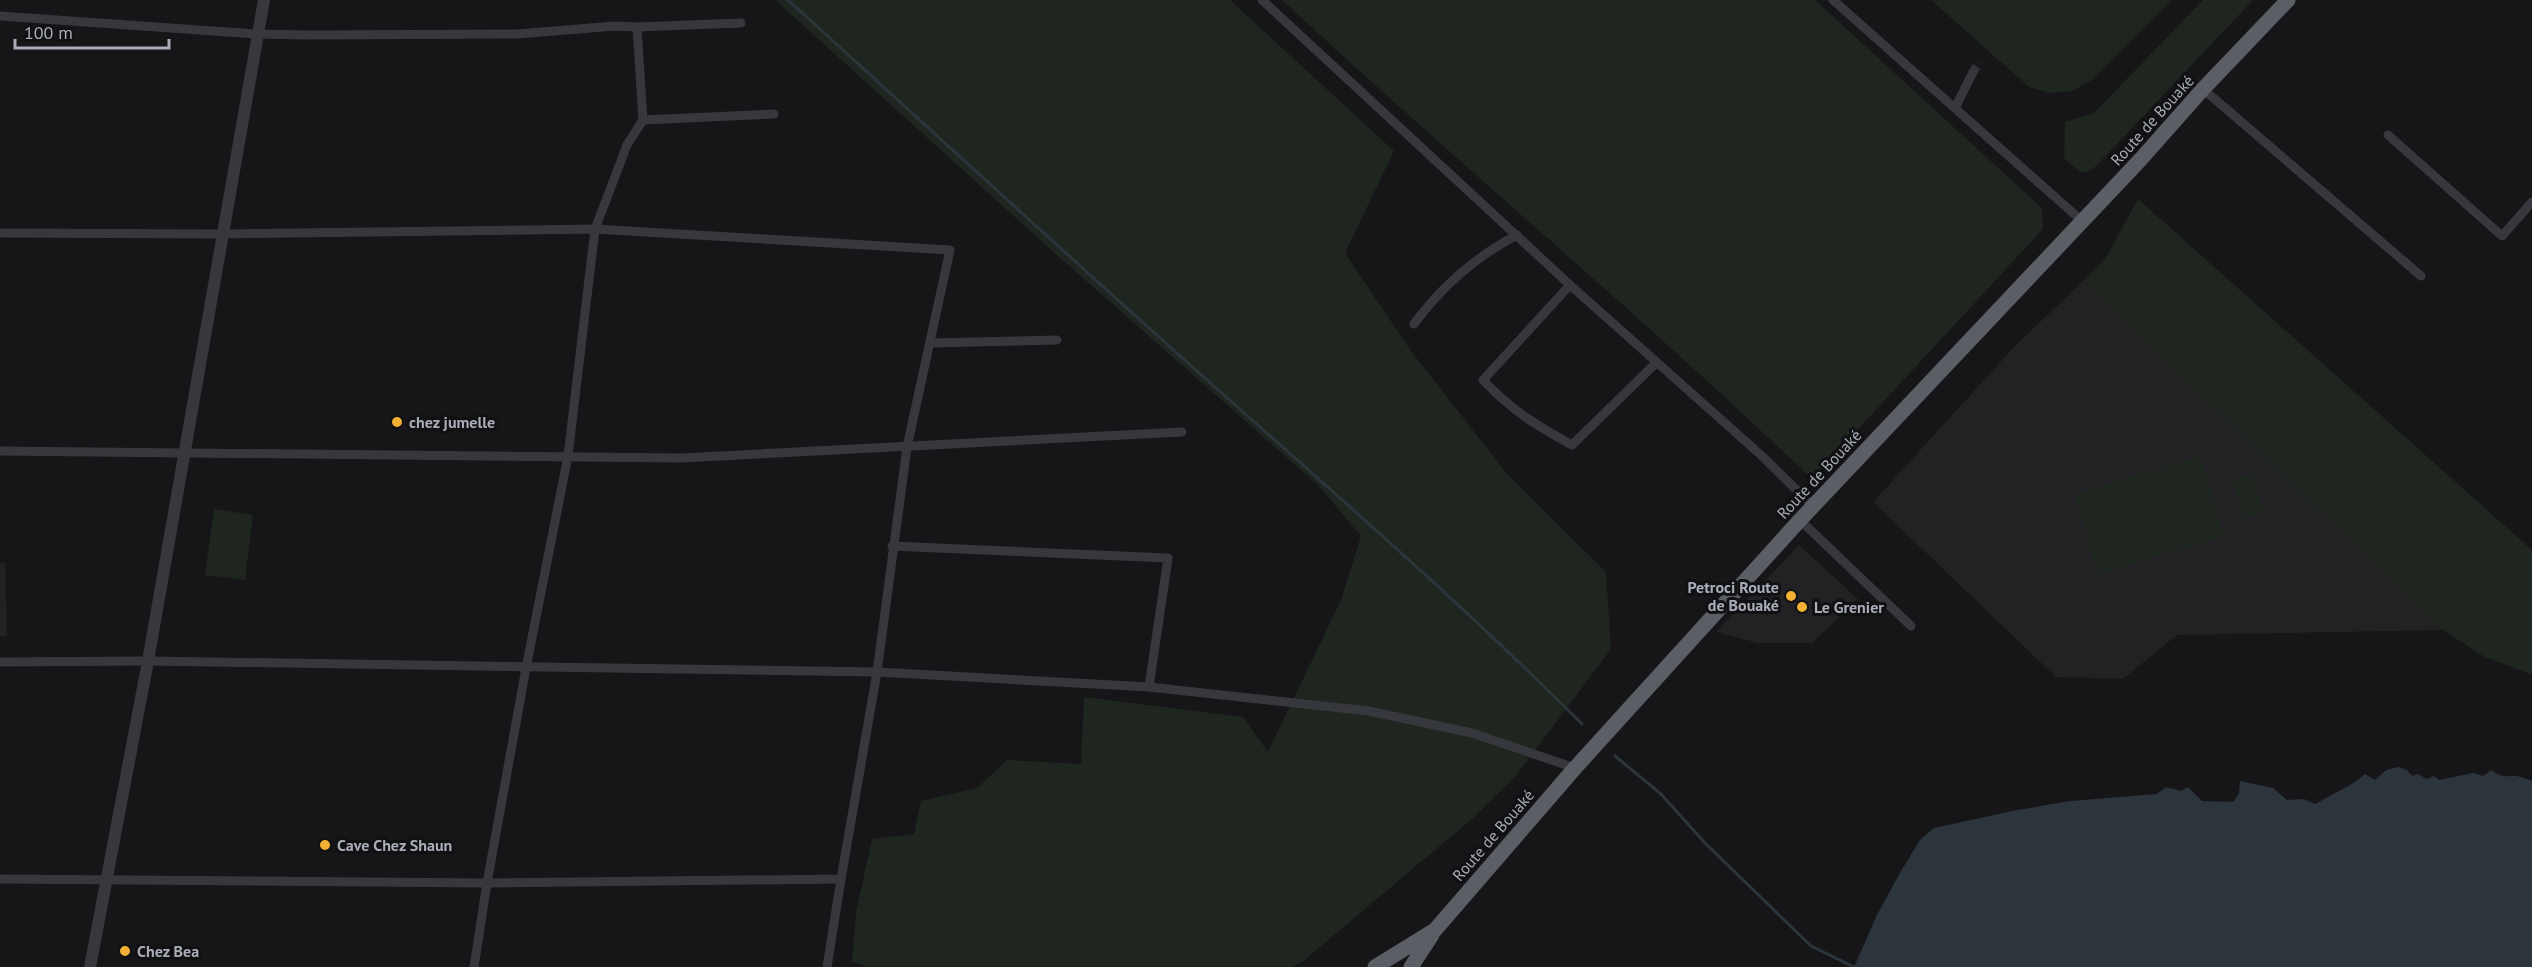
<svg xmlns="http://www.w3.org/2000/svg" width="2532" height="967" viewBox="0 0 2532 967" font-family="'PT Sans',sans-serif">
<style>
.built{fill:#222225}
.green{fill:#1e261f}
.water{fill:#2c353c}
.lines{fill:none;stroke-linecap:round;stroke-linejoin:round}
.stream{stroke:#2c353c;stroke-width:3}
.minor-tunnel{stroke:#333438;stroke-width:9;stroke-dasharray:9 4.5;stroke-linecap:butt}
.minor{stroke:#37383d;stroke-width:9}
.tertiary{stroke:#37383d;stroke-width:12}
.trunk{stroke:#5b5e65;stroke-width:15}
.poi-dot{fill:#f2b134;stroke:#111113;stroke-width:2}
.labels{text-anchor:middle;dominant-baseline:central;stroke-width:6;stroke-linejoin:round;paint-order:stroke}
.street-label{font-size:16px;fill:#a8adb8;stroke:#111113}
.poi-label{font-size:16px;font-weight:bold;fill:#a8adb8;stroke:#111113;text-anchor:start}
</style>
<rect width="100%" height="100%" fill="#161618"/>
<g class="built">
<path d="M 2083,281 L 2443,630 L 2177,635 L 2123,679 L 2056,677 L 1873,502 L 2014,347 Z"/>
<path d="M 1799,545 L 1858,599 L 1812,643 L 1758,643 L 1716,632 Z"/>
<path d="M 0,563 L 5,563 L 7,636 L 0,636 Z"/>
</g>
<g class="green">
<path d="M 775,0 L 1230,0 L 1394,151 L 1345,253 L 1411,351 L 1508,475 L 1606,572 L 1611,649 L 1515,777 L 1473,818 L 1301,963 L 1292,967 L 867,967 L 852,962 L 856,912 L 872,839 L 914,834 L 921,801 L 977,788 L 1007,760 L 1081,764 L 1084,697 L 1243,717 L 1268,752 L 1341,600 L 1361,536 L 1317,484 L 1059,257 Z"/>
<path d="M 1282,0 L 1815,0 L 2042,208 L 2043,229 L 1812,479 C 1640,314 1456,162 1282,0 Z"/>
<path d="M 1931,0 L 2172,0 L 2092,80 L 2072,91 L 2050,93 L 2029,87 Z"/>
<path d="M 2203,0 L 2253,0 L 2096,166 L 2088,172 L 2080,172 L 2064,158 L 2065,122 L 2094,113 Z"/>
<path d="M 2138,199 L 2532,550 L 2532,675 L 2483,656 L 2443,630 L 2083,281 L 2105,259 Z"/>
<path d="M 2200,456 L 2224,536 L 2098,574 L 2074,494 Z"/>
<path d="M 2253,474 L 2263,513 L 2243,518 L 2233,479 Z"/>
<path d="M 214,509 L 253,515 L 245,580 L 205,575 Z"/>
</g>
<path class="water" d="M 2398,767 L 2407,770 L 2412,776 L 2418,774 L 2427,779 L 2434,776 L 2439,780 L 2473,773 L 2483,776 L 2491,770 C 2503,778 2503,776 2516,776 C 2521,776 2528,780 2532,781 L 2532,967 L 1854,967 L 1877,915 L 1901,871 L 1920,840 L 1934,828 L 2012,811 L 2071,801 L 2157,794 L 2166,787 L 2181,791 L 2188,787 L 2202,801 L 2233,802 L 2239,794 L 2240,781 L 2273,788 L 2287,800 L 2304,799 L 2315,804 L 2352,784 L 2365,774 L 2375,780 L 2386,770 Z"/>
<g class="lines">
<g class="stream">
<path d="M 788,0 C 931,130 1072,260 1216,388 C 1340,498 1465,607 1582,724"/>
<path d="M 1615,756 L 1661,794 L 1705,843 L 1811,946 L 1854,967"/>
</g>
<path class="minor-tunnel" d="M 1972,74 L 1979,62"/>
<g class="minor">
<path d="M 1262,0 L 1570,285 L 1762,456 L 1813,506"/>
<path d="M 1833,0 L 2082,221"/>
<path d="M 0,16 L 257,34 L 307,35 L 517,34 L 615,26 L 637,27 L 643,120 L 627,145 L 595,229 L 568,456 L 526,668 L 487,883 L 474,967"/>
<path d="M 637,27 L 741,23"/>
<path d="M 2203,89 L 2421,276"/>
<path d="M 1955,108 L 1972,74"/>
<path d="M 643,120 L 774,114"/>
<path d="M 2388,135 L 2502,236 L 2532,202"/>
<path d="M 0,233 L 222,234 L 595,229 L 950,250 L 907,447 L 877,672 L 841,879 L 487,883 L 0,879"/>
<path d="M 1570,285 L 1483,380 C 1511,410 1536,425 1572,445 L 1656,363"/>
<path d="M 1414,324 C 1442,286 1475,257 1517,235"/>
<path d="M 930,343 L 1057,340"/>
<path d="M 0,451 L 681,458 L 1182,432"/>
<path d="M 1800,520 L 1911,626"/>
<path d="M 892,546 L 1168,558 L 1149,687"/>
<path d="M 0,662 L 148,661 L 877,672 L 1149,687 L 1369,711 L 1472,733 L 1575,768"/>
<path d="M 827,967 L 841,879"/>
</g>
<path class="tertiary" d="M 90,967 L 148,661 L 264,0"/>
<g class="trunk">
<path d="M 1375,967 L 1435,930 L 1575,768 L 1800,520 L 2141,159 L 2203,89 L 2288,0"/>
<path d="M 1411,967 L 1432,935"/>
</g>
</g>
<g class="poi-dot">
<circle cx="397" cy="422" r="6"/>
<circle cx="1791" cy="596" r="6"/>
<circle cx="1802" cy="607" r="6"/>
<circle cx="325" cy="845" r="6"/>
<circle cx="125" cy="951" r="6"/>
</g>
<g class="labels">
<g class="street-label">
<text transform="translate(2152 120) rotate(-48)">Route de Bouaké</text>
<text transform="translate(1819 474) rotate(-47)">Route de Bouaké</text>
<text transform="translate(1493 835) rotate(-49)">Route de Bouaké</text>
</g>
<g class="poi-label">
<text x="409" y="422">chez jumelle</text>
<text x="1779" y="587" text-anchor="end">Petroci Route<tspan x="1779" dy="18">de Bouaké</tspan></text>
<text x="1814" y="607">Le Grenier</text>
<text x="337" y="845">Cave Chez Shaun</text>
<text x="137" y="951">Chez Bea</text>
</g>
</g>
<path d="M15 39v9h154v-9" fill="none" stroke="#a8adb8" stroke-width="3"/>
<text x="24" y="39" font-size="18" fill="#a8adb8" stroke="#111113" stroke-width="4.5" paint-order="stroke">100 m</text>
</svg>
